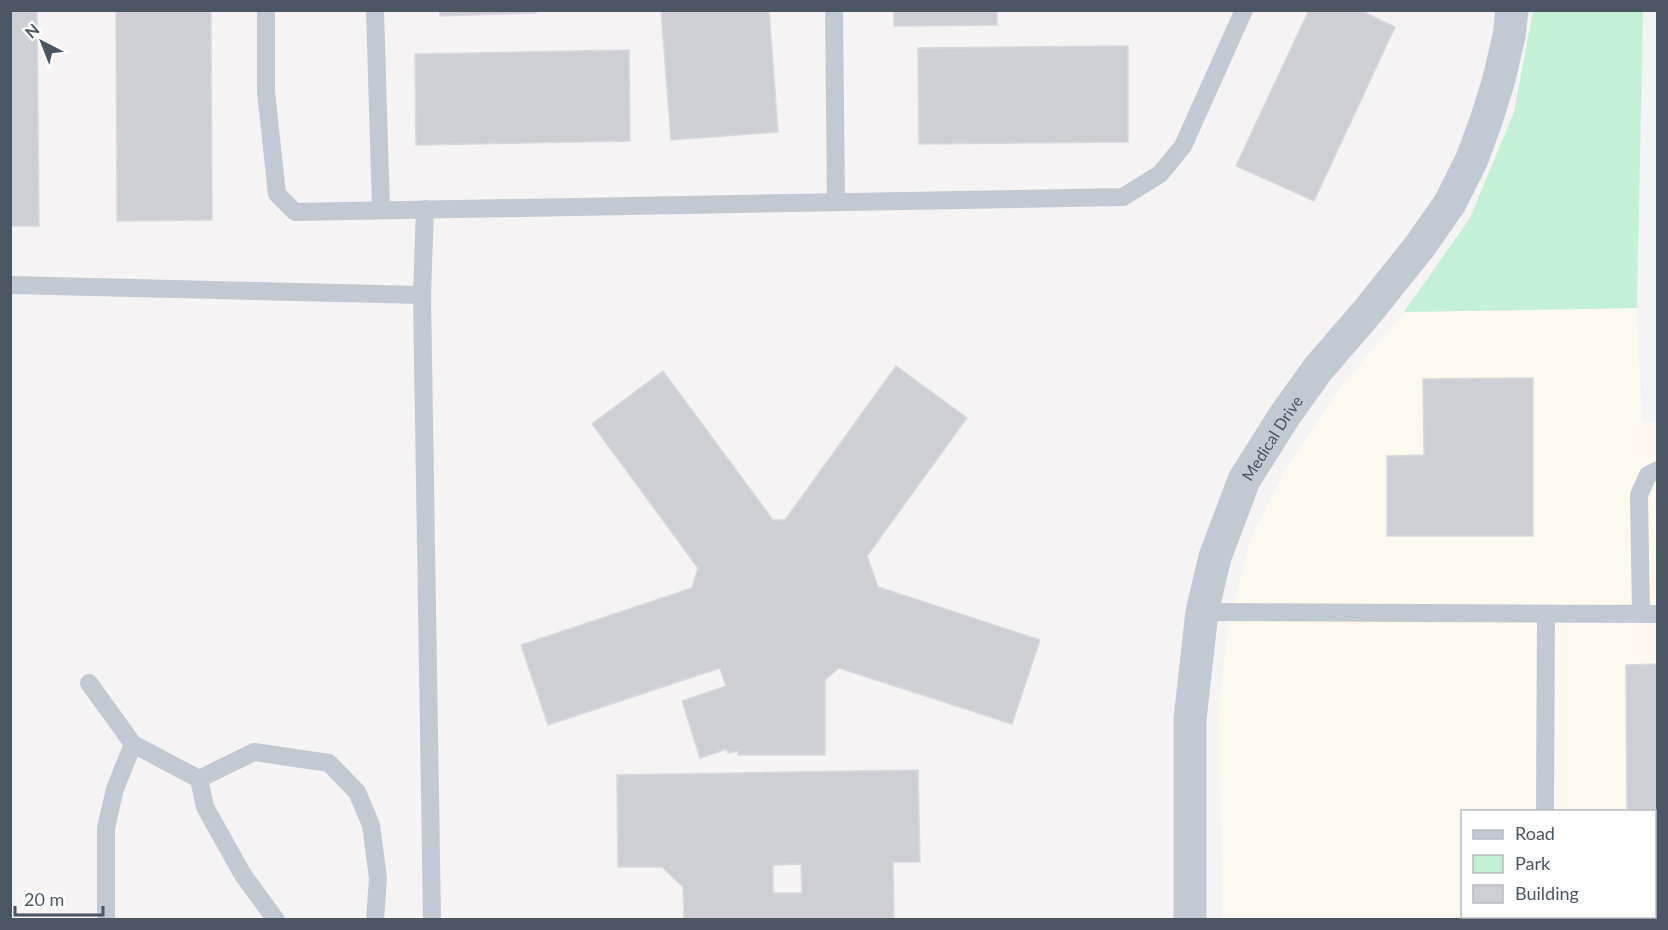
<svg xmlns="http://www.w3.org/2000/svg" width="1668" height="930" viewBox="0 0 1668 930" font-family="Lato,sans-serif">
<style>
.commercial{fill:#fdf9ef;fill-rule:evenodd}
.green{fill:#c3f1d5}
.building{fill:#cdcfd5;stroke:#d7d9de;stroke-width:1.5;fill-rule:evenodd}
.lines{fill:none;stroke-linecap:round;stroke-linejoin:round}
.service{stroke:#c1cad2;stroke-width:18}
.tertiary{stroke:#c1cad2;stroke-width:33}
.labels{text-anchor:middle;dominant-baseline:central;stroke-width:4.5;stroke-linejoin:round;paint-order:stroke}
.street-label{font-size:16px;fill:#4a5661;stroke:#fff}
</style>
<rect width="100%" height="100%" fill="#f5f3f3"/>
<path class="commercial" d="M 1637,308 L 1642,423 L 1658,423 L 1657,919 L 1223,920 L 1219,713 L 1226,637 L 1251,537 L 1285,471 L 1341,387 L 1404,312 ZM 1462,812 L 1654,812 L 1654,916 L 1462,916 Z"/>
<path class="green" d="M 1533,11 L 1643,11 L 1637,308 L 1404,312 L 1470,218 L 1514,112 Z"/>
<g class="building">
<path d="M 10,10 L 37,10 L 39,226 L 10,226 Z"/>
<path d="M 116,10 L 211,10 L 212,220 L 117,221 Z"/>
<path d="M 440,10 L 536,10 L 536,13 L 440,16 Z"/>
<path d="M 661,10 L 769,10 L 778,132 L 671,140 Z"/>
<path d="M 894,10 L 997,10 L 997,25 L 894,26 Z"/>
<path d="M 1309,10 L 1360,10 L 1395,27 L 1314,201 L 1236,166 Z"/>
<path d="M 1128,46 L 1128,142 L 919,144 L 918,48 Z"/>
<path d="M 629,50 L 630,141 L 416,145 L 415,54 Z"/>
<path d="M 896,366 L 967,418 L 867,556 L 878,587 L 1040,640 L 1012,724 L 839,668 L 825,680 L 825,755 L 738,755 L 738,751 L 728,753 L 727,749 L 700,758 L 682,701 L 726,686 L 720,668 L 548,725 L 521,645 L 692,588 L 698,568 L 592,424 L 663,371 L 773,520 L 785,520 Z"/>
<path d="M 1533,378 L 1533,536 L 1387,536 L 1387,456 L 1424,455 L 1423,379 Z"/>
<path d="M 1658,664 L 1658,869 L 1654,869 L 1654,812 L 1627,812 L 1626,665 Z"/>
<path d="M 918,770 L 920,862 L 893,862 L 894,920 L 684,920 L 683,887 L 662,867 L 618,867 L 617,775 ZM 801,864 L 802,893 L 773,893 L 773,865 Z"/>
</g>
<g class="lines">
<g class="service">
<path d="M 266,10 L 266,92 L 277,194 L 295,212 L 1123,197 L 1160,174 L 1183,146 L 1244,10"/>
<path d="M 375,10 L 381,210"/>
<path d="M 834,10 L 836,202"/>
<path d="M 10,285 L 422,295 L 425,209"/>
<path d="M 422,295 L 432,920"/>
<path d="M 1202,612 L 1658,614"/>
<path d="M 1641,614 L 1639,495 L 1648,475 L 1658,470"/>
<path d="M 89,683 L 133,744 L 199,779 L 254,752 L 329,763 L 357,792 L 371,825 L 378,878 L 375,920"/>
<path d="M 199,779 L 205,807 L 243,875 L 276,920"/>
<path d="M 1545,812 L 1546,614"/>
<path d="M 106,920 L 106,828 L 115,789 L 133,744"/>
<path d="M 1545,920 L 1545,916"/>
</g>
<path class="tertiary" id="s1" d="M 1190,920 L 1190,719 L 1202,612 L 1215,557 L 1244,480 L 1285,415 L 1318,369 L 1368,311 L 1420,246 L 1450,203 L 1472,159 L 1487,118 L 1499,79 L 1509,36 L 1512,10"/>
</g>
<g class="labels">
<g class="street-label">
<text stroke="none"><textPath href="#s1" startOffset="498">Medical Drive</textPath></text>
</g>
</g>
<rect width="1668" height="930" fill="none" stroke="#4a5661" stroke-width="24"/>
<rect x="1461" y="810" width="195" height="108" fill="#ffffff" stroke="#b7bbc0" stroke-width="1.5"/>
<rect x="1473" y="830" width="30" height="9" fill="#c1cad2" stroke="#b7bbc0" stroke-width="1.5"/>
<text x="1515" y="840" font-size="18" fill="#4a5661">Road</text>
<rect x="1473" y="855" width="30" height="18" fill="#c3f1d5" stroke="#b7bbc0" stroke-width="1.5"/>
<text x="1515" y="870" font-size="18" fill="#4a5661">Park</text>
<rect x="1473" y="885" width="30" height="18" fill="#cdcfd5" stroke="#b7bbc0" stroke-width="1.5"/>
<text x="1515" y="900" font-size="18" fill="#4a5661">Building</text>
<g transform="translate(42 42) rotate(318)" stroke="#ffffff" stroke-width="4.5" paint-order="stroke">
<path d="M0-4.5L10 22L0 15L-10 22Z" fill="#4a5661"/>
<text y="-9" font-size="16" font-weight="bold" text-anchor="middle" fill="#4a5661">N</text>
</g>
<path d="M15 906v9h88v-9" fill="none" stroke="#4a5661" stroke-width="3"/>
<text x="24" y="906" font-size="18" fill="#4a5661" stroke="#ffffff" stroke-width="4.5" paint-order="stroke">20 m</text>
</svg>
